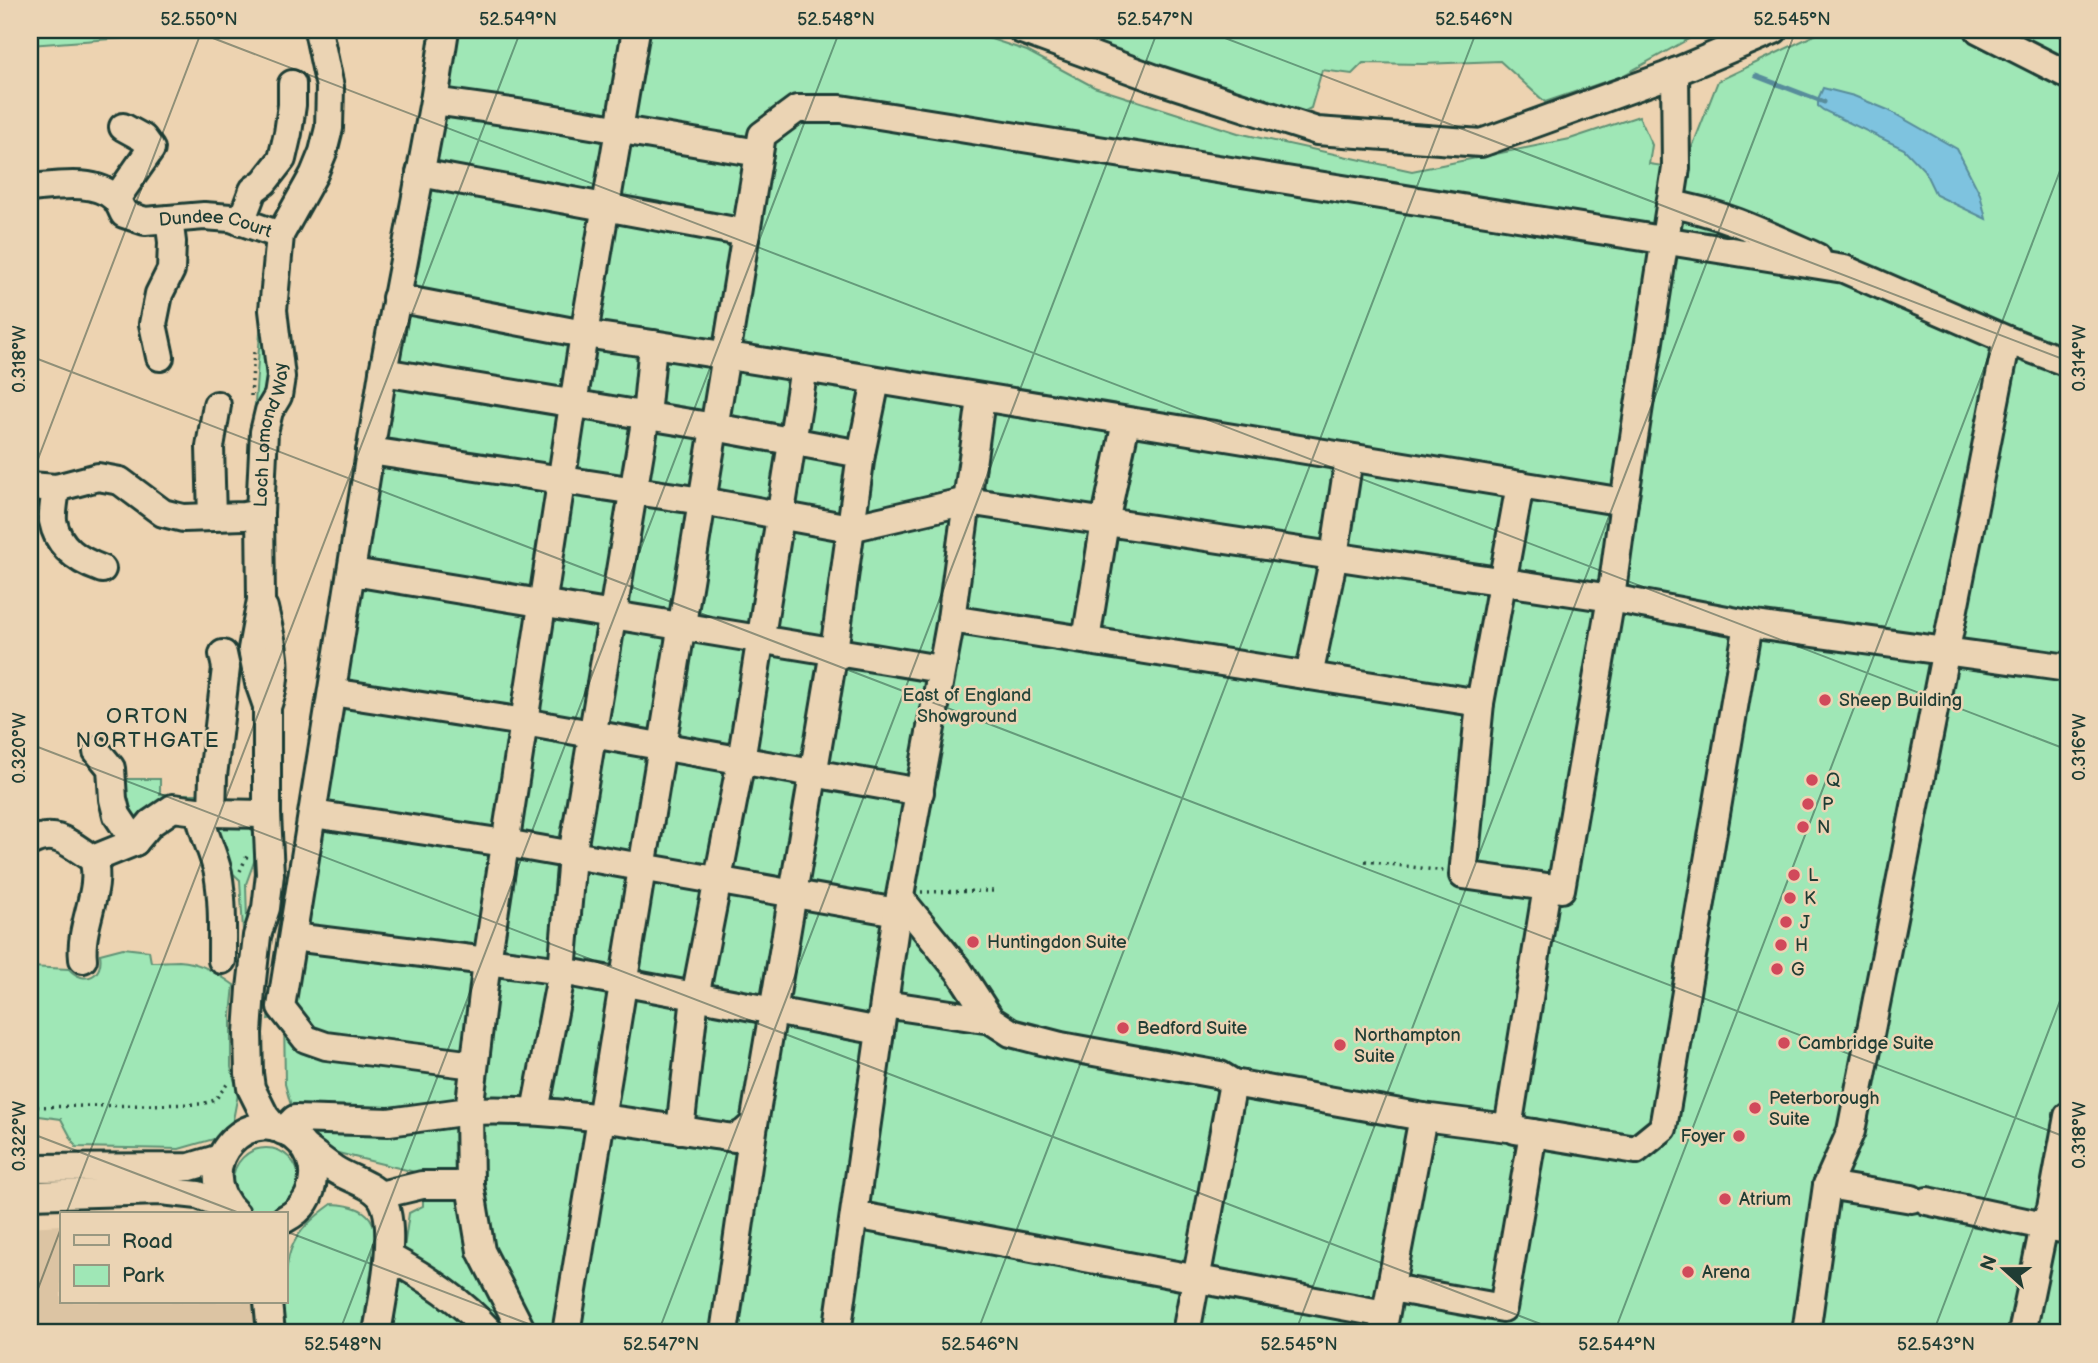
<svg xmlns="http://www.w3.org/2000/svg" width="2098" height="1363" viewBox="0 0 2098 1363" font-family="'Balsamiq Sans',sans-serif">
<style>
.built{fill:#dcc4a3}
.green{fill:#9fe7b6;stroke:#5f9275;stroke-width:2}
.water{fill:#7ec3df;stroke:#588d9b;stroke-width:2}
.lines{fill:none;stroke-linecap:round;stroke-linejoin:round}
.stream{stroke:#588d9b;stroke-width:5}
.minor-casing{stroke:#1f3d34;stroke-width:32}
.path{stroke:#1f3d34;stroke-width:3.5;stroke-dasharray:2 5;stroke-linecap:butt}
.minor{stroke:#ebd4b4;stroke-width:26}
.ticks{fill:none;stroke:#1f3d34;stroke-width:2;stroke-opacity:0.45}
.poi-dot{fill:#d1495b;stroke:#ebd4b4;stroke-width:2.5}
.labels{text-anchor:middle;dominant-baseline:central;stroke-width:5;stroke-linejoin:round;paint-order:stroke}
.street-label{font-size:18px;fill:#1f3d34;stroke:#ebd4b4}
.park-label{font-size:18px;fill:#25463a;stroke:#ebd4b4}
.poi-label{font-size:18px;fill:#1f3d34;stroke:#ebd4b4;text-anchor:start}
.quarter-label{font-size:21px;letter-spacing:2px;fill:#1f3d34;stroke:#ebd4b4}
.neatline{fill:none;stroke:#1f3d34;stroke-width:2.5}
.ticks-label{font-size:18px;text-anchor:middle;fill:#1f3d34}
</style>
<rect width="100%" height="100%" fill="#edd3b1"/>
<filter id="ink" filterUnits="userSpaceOnUse"><feTurbulence type="fractalNoise" baseFrequency=".0143" numOctaves="2"/><feDisplacementMap in="SourceGraphic" scale="14" xChannelSelector="R" yChannelSelector="G"/><feConvolveMatrix kernelMatrix="1 2 1 2 8 2 1 2 1" color-interpolation-filters="sRGB"/></filter>
<g filter="url(#ink)">
<path class="built" d="M 61,1225 L 61,1302 L 257,1302 L 259,1333 L 30,1333 L 30,1227 Z"/>
<g class="green">
<path d="M 30,30 L 233,30 L 30,45 Z"/>
<path d="M 424,30 L 964,30 L 1027,51 L 1094,87 L 1238,133 L 1412,171 L 1570,139 L 1639,116 L 1652,145 L 1649,164 L 1676,168 L 1686,163 L 1718,81 L 1825,30 L 2048,30 L 2068,41 L 2068,1333 L 392,1333 L 409,1213 L 423,1206 L 423,1174 L 334,1152 L 295,1120 L 285,1084 L 284,1017 L 268,1019 C 329,691 392,363 429,31 Z"/>
<path d="M 1030,30 L 1726,30 L 1716,34 L 1691,32 L 1694,36 L 1622,76 L 1545,102 L 1500,61 L 1423,64 L 1363,63 L 1352,74 L 1322,70 L 1311,108 L 1286,121 Z"/>
<path d="M 266,248 L 271,381 L 248,502 Z"/>
<path d="M 121,779 L 160,779 L 160,794 L 201,794 L 199,805 L 135,829 L 123,812 Z"/>
<path d="M 211,822 L 246,823 L 258,837 L 255,859 L 246,884 L 248,959 L 239,1056 L 235,1053 L 238,988 L 244,947 L 240,880 L 227,868 Z"/>
<path d="M 123,948 L 149,951 L 151,962 C 160,962 170,961 179,961 C 200,962 217,973 234,985 L 231,1015 L 231,1067 L 238,1094 L 233,1120 L 221,1137 L 179,1149 L 76,1147 L 61,1119 L 32,1115 L 30,1117 L 30,967 L 69,969 C 85,986 104,976 100,954 Z"/>
<circle cx="266" cy="1181" r="33"/>
<path d="M 332,1204 C 384,1206 377,1234 371,1273 C 368,1293 365,1313 362,1333 L 280,1333 L 280,1302 L 285,1302 C 285,1251 290,1234 332,1204 Z"/>
</g>
<path class="water" d="M 1823,88 L 1854,96 L 1888,110 L 1957,149 L 1980,194 L 1986,219 L 1936,195 L 1924,170 L 1904,149 L 1823,110 L 1818,106 L 1818,99 Z"/>
<g class="lines">
<path class="stream" d="M 1756,76 L 1824,102"/>
<g class="minor-casing">
<g id="minor">
<path d="M 445,30 L 434,101 L 383,372 L 281,1007 L 306,1039 L 326,1046 L 474,1065"/>
<path d="M 1022,30 L 1156,79 L 1317,131 L 1481,143 L 1666,76 L 1774,30"/>
<path d="M 1979,30 L 2068,75"/>
<path d="M 434,101 L 532,115 L 759,153"/>
<path d="M 420,173 L 746,233"/>
<path id="s1" d="M 30,188 C 55,186 96,178 116,199 C 119,203 122,210 124,214 L 145,221 L 204,216 L 231,218 L 280,235"/>
<path d="M 116,199 L 151,149 L 143,138 L 123,127"/>
<path d="M 1670,204 C 1721,212 1770,236 1817,257"/>
<path d="M 241,222 L 253,190 L 264,182 L 282,159 L 288,133 L 292,105 L 292,84"/>
<path d="M 396,298 L 584,334 L 653,344"/>
<path d="M 160,357 L 153,324 L 159,294 L 171,270 L 172,242 L 169,219"/>
<path d="M 804,368 L 1624,502 L 1611,598 L 1561,889 L 1547,887"/>
<path d="M 370,451 L 702,501 L 850,528 L 967,501 L 1611,598 L 1748,624 L 2068,668"/>
<path d="M 861,454 L 876,381"/>
<path d="M 30,486 L 56,488 L 98,477 L 120,481 L 163,513 L 183,518 L 244,516 L 260,513"/>
<path d="M 56,488 C 55,498 52,511 53,521 C 58,548 79,561 102,569"/>
<path d="M 1624,502 L 1676,168 L 1675,72"/>
<path d="M 212,517 L 210,447 L 217,405"/>
<path d="M 351,574 L 365,574 L 940,669"/>
<path d="M 264,608 C 272,643 281,670 268,704"/>
<path d="M 951,619 L 1480,703 L 1520,485"/>
<path d="M 1086,640 L 1105,522 L 1126,422"/>
<path d="M 1309,676 L 1334,556 L 1349,458"/>
<path d="M 332,692 L 524,722 L 920,792"/>
<path d="M 97,751 L 111,768 L 113,799 L 117,815 L 135,842"/>
<path d="M 199,811 C 203,834 213,851 218,873 C 223,902 222,931 222,960"/>
<path d="M 212,813 L 213,776 L 226,668 L 223,654"/>
<path d="M 313,814 L 505,843 L 897,912"/>
<path d="M 30,842 C 56,828 71,845 93,859 L 135,842 L 151,823 L 173,808 L 212,813 L 267,814"/>
<path d="M 900,898 L 959,971 L 991,1020 L 1011,1033 L 1061,1046 L 1220,1075 L 1233,1083 L 1423,1117 L 1508,1128 L 1547,887 L 1463,875 L 1480,703"/>
<path d="M 293,937 L 487,961 L 584,334 L 636,30"/>
<path d="M 83,959 C 79,925 103,889 93,859"/>
<path d="M 884,1004 L 991,1020"/>
<path d="M 535,1111 L 562,971 L 572,856 L 646,416 L 653,344 L 804,368 L 741,761 L 695,997 L 680,1130"/>
<path d="M 2068,1116 L 2051,1208 L 2044,1226 L 2068,1230"/>
<path id="s2" d="M 275,1128 L 265,1116 L 251,1088 L 249,1073 L 248,1033 L 251,989 L 257,936 L 266,908 L 270,874 L 267,814 L 267,706 L 259,683 L 252,649 L 261,600 L 260,513 L 264,432 L 269,411 L 278,396 L 281,377 L 273,310 L 280,235 L 314,174 L 323,152 L 329,128 L 330,87 L 318,30"/>
<path d="M 283,1131 L 295,1119 L 389,1122 L 469,1111 L 487,961 L 562,971 L 880,1031"/>
<path d="M 1533,1133 L 1636,1150 L 1663,1128 L 1748,624"/>
<path d="M 304,1147 C 314,1154 324,1162 334,1169 C 347,1178 371,1184 380,1196 C 400,1222 382,1301 377,1333"/>
<path d="M 30,1168 L 190,1167 L 220,1158"/>
<path d="M 470,1185 L 481,1251 L 523,1333"/>
<path d="M 1827,1185 L 1912,1199"/>
<path d="M 30,1195 L 161,1191 L 198,1195 L 227,1206"/>
<path d="M 380,1195 L 422,1185 L 470,1185 L 469,1111 C 558,1107 646,1125 734,1138 L 744,1133 L 754,1124 L 834,651 L 861,454 L 714,427 L 383,372"/>
<path d="M 1927,1201 L 2044,1226 L 2022,1333"/>
<path d="M 236,1214 C 184,1165 254,1094 301,1143 C 309,1152 314,1165 313,1177 C 312,1196 302,1210 285,1219"/>
<path d="M 855,1215 L 1385,1314"/>
<path d="M 389,1257 C 427,1278 462,1301 491,1333"/>
<path d="M 1391,1288 L 1503,1308 L 1533,1133 L 1515,1130"/>
<path d="M 268,1302 L 271,1333"/>
<path d="M 566,1333 L 762,135 L 797,109 L 841,109 L 1844,269 L 2007,340 L 2068,363"/>
<path d="M 724,1333 L 754,1124"/>
<path d="M 837,1333 L 897,912 L 951,619 L 981,399"/>
<path d="M 1186,1333 L 1233,1083"/>
<path d="M 1382,1333 L 1423,1117"/>
<path d="M 1806,1333 L 1827,1185 L 1851,1131 L 2007,340"/>
</g>
</g>
<g class="path">
<path d="M 251,396 L 254,352"/>
<path d="M 1365,861 L 1444,871"/>
<path d="M 240,871 L 247,856"/>
<path d="M 921,892 L 993,891"/>
<path d="M 30,1107 L 202,1104 L 215,1100 L 228,1083"/>
<path d="M 1309,1333 L 1311,1320"/>
</g>
<use href="#minor" class="minor"/>
</g>
</g>
<path class="ticks" d="M 192,30 L 2068,750M 1204,30 L 2068,361M 30,356 L 2068,1138M 30,480 L 202,30M 30,744 L 1564,1333M 30,1133 L 242,1214M 66,1214 L 521,30M 285,1231 L 552,1333M 30,1310 L 61,1228M 339,1333 L 840,30M 658,1333 L 1158,30M 977,1333 L 1477,30M 1295,1333 L 1796,30M 1614,1333 L 2068,150M 1933,1333 L 2068,980"/>
<g class="poi-dot">
<circle cx="1825" cy="700" r="7"/>
<circle cx="1812" cy="780" r="7"/>
<circle cx="1808" cy="804" r="7"/>
<circle cx="1803" cy="827" r="7"/>
<circle cx="1794" cy="875" r="7"/>
<circle cx="1790" cy="898" r="7"/>
<circle cx="1786" cy="922" r="7"/>
<circle cx="973" cy="942" r="7"/>
<circle cx="1781" cy="945" r="7"/>
<circle cx="1777" cy="969" r="7"/>
<circle cx="1123" cy="1028" r="7"/>
<circle cx="1784" cy="1043" r="7"/>
<circle cx="1340" cy="1045" r="7"/>
<circle cx="1755" cy="1108" r="7"/>
<circle cx="1739" cy="1136" r="7"/>
<circle cx="1725" cy="1199" r="7"/>
<circle cx="1688" cy="1272" r="7"/>
</g>
<g class="labels">
<g class="street-label">
<text stroke="none"><textPath href="#s1" startOffset="200">Dundee Court</textPath></text>
<text stroke="none"><textPath href="#s2" startOffset="707">Loch Lomond Way</textPath></text>
</g>
<g class="park-label">
<text x="967" y="695">East of England<tspan x="967" dy="21">Showground</tspan></text>
</g>
<g class="poi-label">
<text x="1839" y="700">Sheep Building</text>
<text x="1826" y="780">Q</text>
<text x="1822" y="804">P</text>
<text x="1817" y="827">N</text>
<text x="1808" y="875">L</text>
<text x="1804" y="898">K</text>
<text x="1800" y="922">J</text>
<text x="987" y="942">Huntingdon Suite</text>
<text x="1795" y="945">H</text>
<text x="1791" y="969">G</text>
<text x="1137" y="1028">Bedford Suite</text>
<text x="1354" y="1035">Northampton<tspan x="1354" dy="21">Suite</tspan></text>
<text x="1798" y="1043">Cambridge Suite</text>
<text x="1769" y="1098">Peterborough<tspan x="1769" dy="21">Suite</tspan></text>
<text x="1725" y="1136" text-anchor="end">Foyer</text>
<text x="1739" y="1199">Atrium</text>
<text x="1702" y="1272">Arena</text>
</g>
<g class="quarter-label">
<text x="148" y="716">ORTON<tspan x="148" dy="24">NORTHGATE</tspan></text>
</g>
</g>
<rect width="2098" height="1363" fill="none" stroke="#ebd4b4" stroke-width="77"/>
<rect x="60" y="1212" width="228" height="91" fill="#ebd4b4" stroke="#999881" stroke-width="2"/>
<rect x="74" y="1235" width="35" height="10" fill="#ebd4b4" stroke="#999881" stroke-width="2"/>
<text x="122" y="1248" font-size="21" fill="#1f3d34">Road</text>
<rect x="74" y="1265" width="35" height="21" fill="#9fe7b6" stroke="#999881" stroke-width="2"/>
<text x="122" y="1282" font-size="21" fill="#1f3d34">Park</text>
<g transform="translate(2004 1269) rotate(291)" stroke="#ebd4b4" stroke-width="5" paint-order="stroke">
<path d="M0-5L12 26L0 18L-12 26Z" fill="#1f3d34"/>
<text y="-10" font-size="19" font-weight="bold" text-anchor="middle" fill="#1f3d34">N</text>
</g>
<rect x="38" y="38" width="2022" height="1286" class="neatline"/>
<g class="ticks-label">
<text x="199" y="25">52.550°N</text>
<text x="518" y="25">52.549°N</text>
<text x="836" y="25">52.548°N</text>
<text x="1155" y="25">52.547°N</text>
<text x="1474" y="25">52.546°N</text>
<text x="1792" y="25">52.545°N</text>
<text transform="translate(2079 358) rotate(-90)" y="6">0.314°W</text>
<text transform="translate(19 359) rotate(-90)" y="6">0.318°W</text>
<text transform="translate(2079 747) rotate(-90)" y="6">0.316°W</text>
<text transform="translate(19 748) rotate(-90)" y="6">0.320°W</text>
<text transform="translate(2079 1135) rotate(-90)" y="6">0.318°W</text>
<text transform="translate(19 1136) rotate(-90)" y="6">0.322°W</text>
<text x="343" y="1350">52.548°N</text>
<text x="661" y="1350">52.547°N</text>
<text x="980" y="1350">52.546°N</text>
<text x="1299" y="1350">52.545°N</text>
<text x="1617" y="1350">52.544°N</text>
<text x="1936" y="1350">52.543°N</text>
</g>
</svg>
